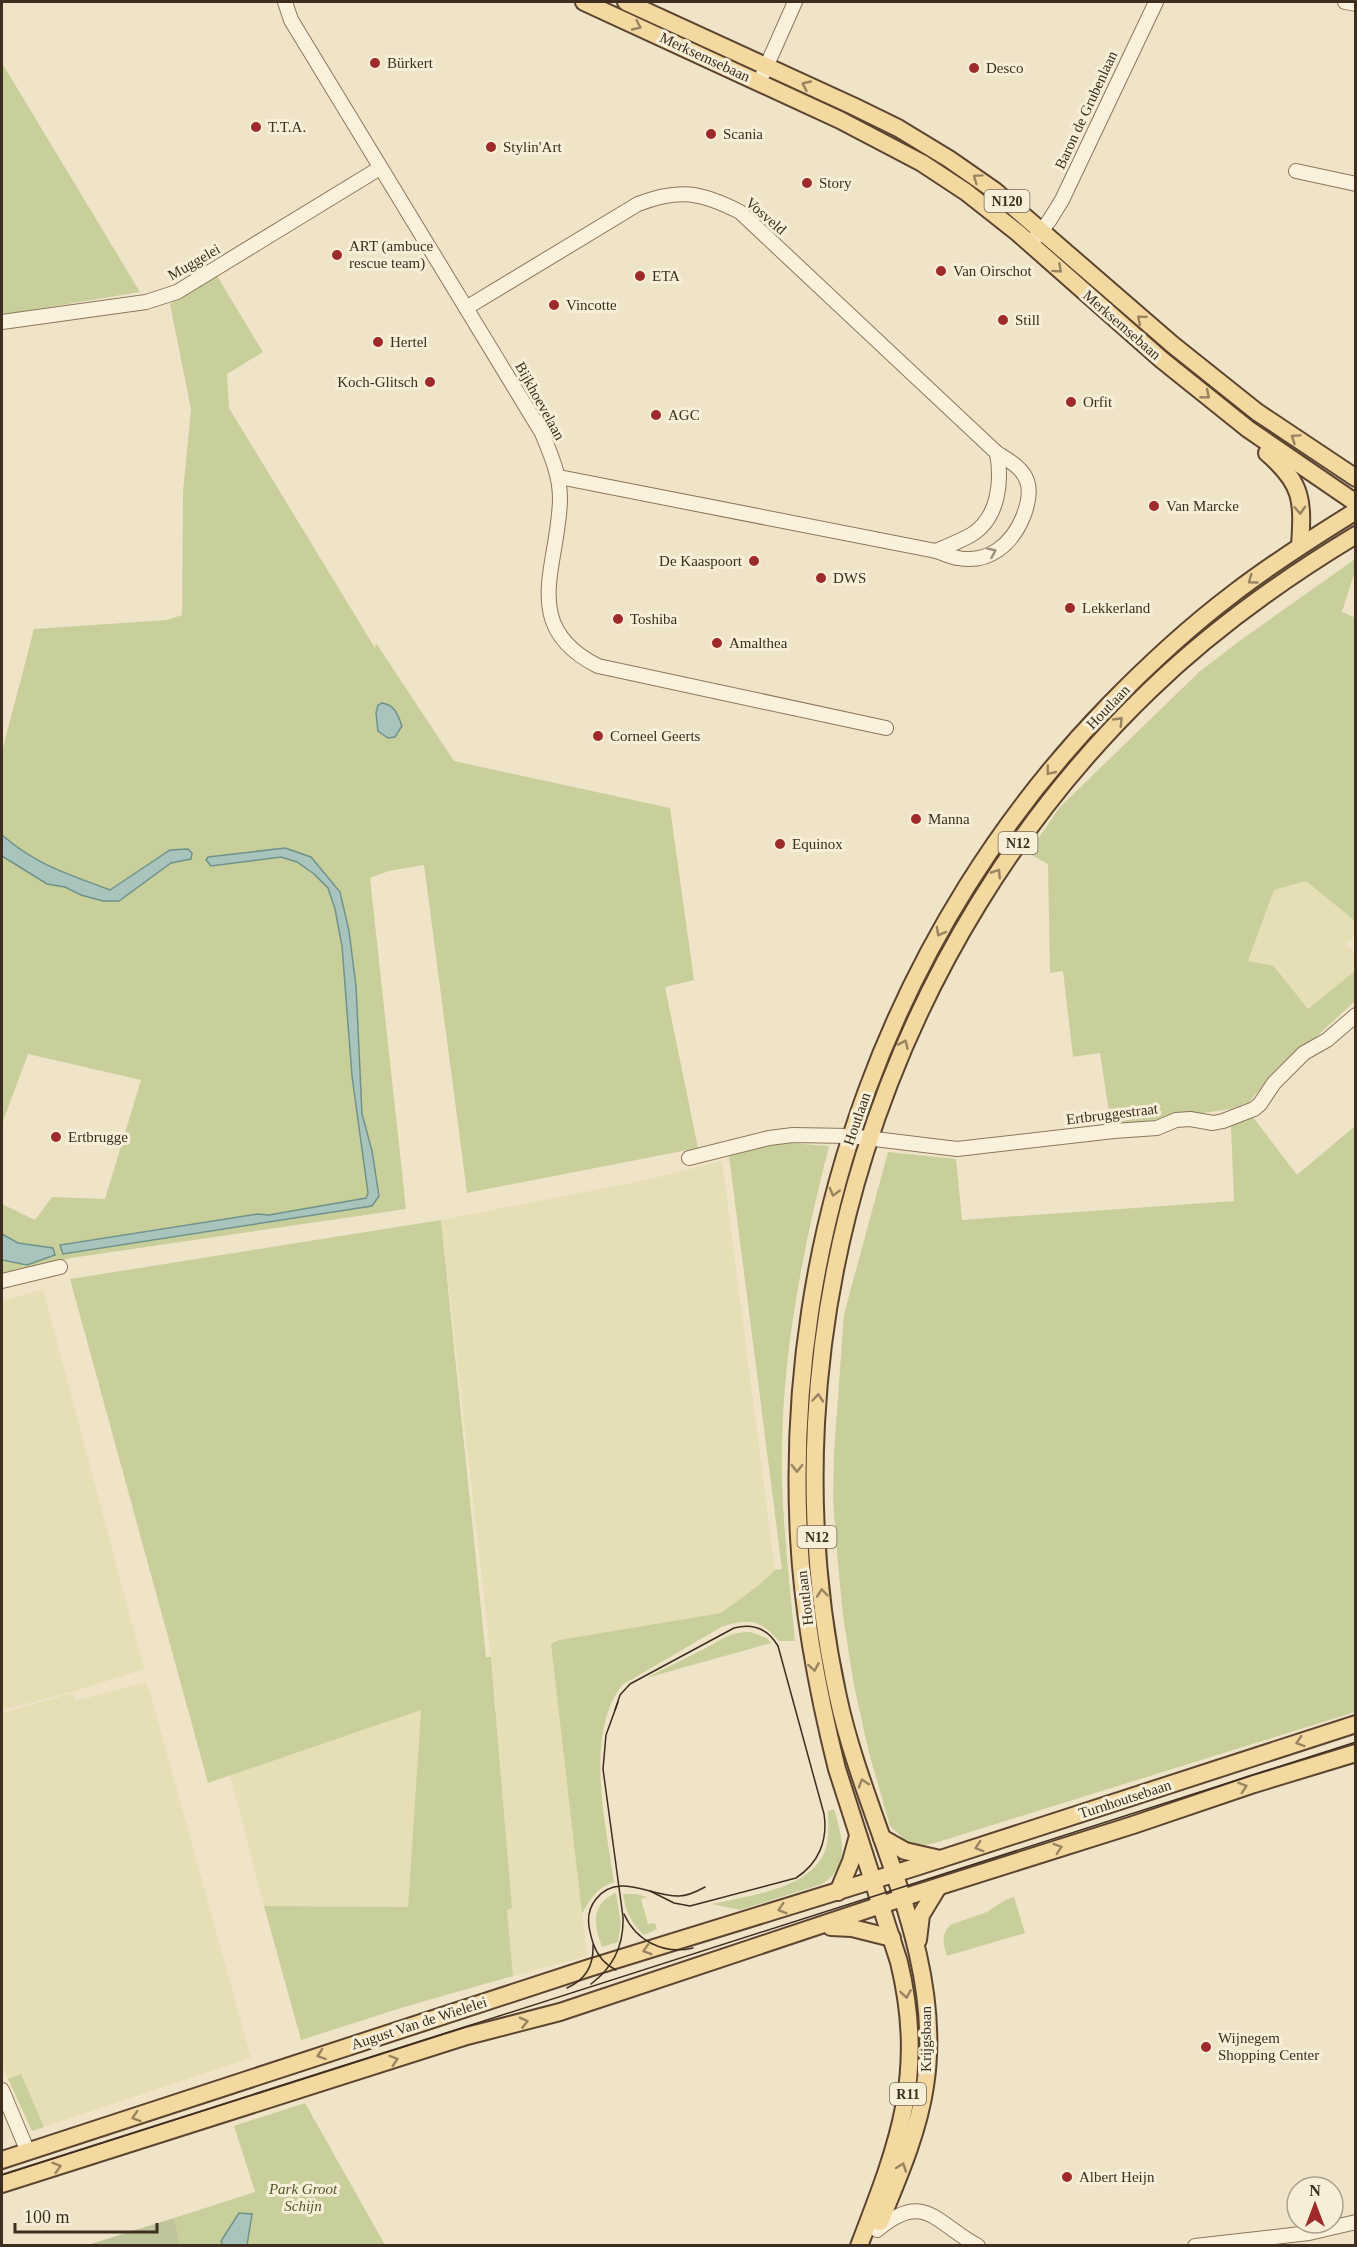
<svg xmlns="http://www.w3.org/2000/svg" width="1357" height="2247" viewBox="0 0 1357 2247" font-family="Georgia,serif">
<style>
.farmland{fill:#e6deb5}
.green{fill:#c9cf9b}
.cemetery{fill:#bfc49a}
.water{fill:#a9c4bc;stroke:#6f938a;stroke-width:1.5}
.lines{fill:none;stroke-linecap:round;stroke-linejoin:round}
.minor-casing{stroke:#8d765c;stroke-width:16}
.major-casing{stroke:#5b4430;stroke-width:20}
.minor{stroke:#faf1dc;stroke-width:14}
.major{stroke:#f3d9a0;stroke-width:16}
.tram{stroke:#3d2e20;stroke-width:1.5}
.oneway{stroke:#988460}
.oneway2{stroke:#9c907e}
.poi-dot{fill:#9e2a2b;stroke:#f7eed8;stroke-width:2}
.labels{text-anchor:middle;dominant-baseline:central;stroke-width:6;stroke-linejoin:round;paint-order:stroke}
.shield{fill:#f7eed8;stroke:#756857;stroke-width:1.5}
.shield-label{font-size:14px;font-weight:bold;fill:#3d2e20}
.street-label{font-size:15px;fill:#3d2e20;stroke:#f7eed8}
.poi-label{font-size:15px;fill:#3d2e20;stroke:#f7eed8;text-anchor:start}
.park-label{font-size:15px;font-style:italic;fill:#4d5a26;stroke:#f7eed8}
</style>
<rect width="100%" height="100%" fill="#f0e4c8"/>
<g class="farmland">
<path d="M 1306,881 L 1355,921 L 1355,936 L 1345,944 L 1355,953 L 1355,972 L 1308,1009 L 1275,966 L 1248,962 L 1274,890 Z"/>
<path d="M 722,1161 L 775,1570 L 758,1586 L 721,1613 L 559,1640 L 551,1644 L 587,1956 L 513,1976 L 507,1909 L 512,1908 L 494,1684 L 441,1220 L 646,1180 Z"/>
<path d="M 43,1289 L 144,1669 L 72,1692 L 2,1710 L 2,1301 Z"/>
<path d="M 146,1682 L 151,1696 L 251,2058 L 44,2127 L 21,2075 L 8,2079 L 2,2065 L 2,1713 L 73,1693 L 76,1701 Z"/>
<path d="M 421,1709 L 408,1907 L 264,1906 L 230,1775 Z"/>
</g>
<g class="green">
<path d="M 2,63 L 140,292 L 2,315 Z"/>
<path d="M 217,276 L 263,352 L 227,374 L 229,408 L 375,648 L 376,643 L 454,761 L 670,808 L 694,980 L 665,987 L 698,1148 L 467,1193 L 424,865 L 389,871 L 370,878 L 406,1209 L 71,1258 L 2,1278 L 2,1204 L 35,1220 L 52,1197 L 105,1199 L 141,1080 L 28,1054 L 2,1124 L 2,751 L 34,629 L 167,620 L 182,615 L 183,492 L 191,409 L 170,304 Z"/>
<path d="M 1355,559 L 1355,571 L 1342,612 L 1356,618 L 1355,921 L 1306,881 L 1274,890 L 1248,961 L 1274,966 L 1308,1009 L 1355,971 L 1355,1001 L 1263,1086 L 1249,1102 L 1231,1109 L 1111,1126 L 1100,1053 L 1073,1057 L 1063,971 L 1050,973 L 1048,864 L 1028,853 L 1060,807 L 1198,673 L 1238,642 Z"/>
<path d="M 1253,1117 L 1297,1175 L 1355,1126 L 1355,1712 L 935,1843 L 920,1846 L 908,1843 L 890,1826 L 869,1753 L 854,1686 L 843,1616 L 837,1553 L 833,1500 L 834,1453 L 844,1314 L 888,1152 L 956,1159 L 962,1220 L 1234,1201 L 1231,1126 Z"/>
<path d="M 789,1143 L 829,1146 C 801,1256 779,1369 782,1483 C 784,1535 790,1588 795,1641 L 779,1641 C 760,1620 751,1618 723,1626 L 622,1685 C 584,1736 606,1825 614,1882 C 597,1888 591,1898 582,1914 L 551,1644 L 559,1640 L 721,1613 L 759,1585 L 775,1570 L 782,1569 L 729,1156 L 762,1147 Z"/>
<path d="M 441,1220 L 486,1657 L 491,1657 L 512,1908 L 507,1910 L 513,1976 L 404,2007 L 301,2040 L 264,1906 L 408,1907 L 421,1710 L 208,1783 L 70,1279 Z"/>
<path d="M 751,1632 L 767,1638 L 771,1643 L 646,1678 C 665,1668 684,1659 702,1650 C 720,1641 730,1631 751,1632 Z"/>
<path d="M 834,1809 C 842,1836 851,1867 822,1884 L 740,1910 L 712,1904 C 749,1895 818,1889 827,1844 C 829,1833 828,1822 828,1811 Z"/>
<path d="M 616,1893 L 621,1924 L 618,1942 L 602,1947 C 594,1925 590,1904 616,1893 Z"/>
<path d="M 623,1894 L 637,1894 L 647,1897 L 641,1899 L 648,1924 L 655,1923 L 657,1929 L 644,1935 C 631,1923 625,1910 623,1894 Z"/>
<path d="M 1014,1897 L 1025,1933 L 947,1956 C 943,1944 941,1935 950,1925 L 987,1912 L 1005,1900 Z"/>
<path d="M 21,2074 L 44,2127 L 32,2131 L 8,2079 Z"/>
<path d="M 305,2103 L 385,2245 L 180,2245 L 174,2218 L 255,2192 L 234,2126 Z"/>
</g>
<path class="cemetery" d="M 174,2218 L 180,2245 L 88,2245 Z"/>
<g class="water">
<path d="M 382,703 C 395,705 398,715 402,726 L 395,737 L 388,738 L 378,731 L 376,713 L 378,705 Z"/>
<path d="M 2,835 C 38,866 66,873 110,890 L 170,850 L 188,849 L 192,853 L 191,859 L 171,863 L 119,901 L 103,901 L 81,895 L 65,887 L 47,884 L 2,856 Z"/>
<path d="M 285,848 L 311,857 L 340,892 L 349,931 L 356,986 L 362,1114 L 372,1151 L 379,1196 L 372,1206 L 63,1254 L 60,1245 L 258,1214 L 269,1215 L 366,1198 L 368,1193 L 352,1076 L 342,946 L 335,909 L 328,888 L 314,874 L 297,862 L 281,857 L 211,866 L 206,860 L 208,857 Z"/>
<path d="M 2,1234 L 18,1243 L 53,1248 L 55,1255 L 27,1265 L 2,1260 Z"/>
<path d="M 239,2213 L 252,2214 L 247,2245 L 223,2245 L 221,2241 Z"/>
</g>
<g class="lines">
<g class="minor-casing">
<g id="minor">
<path d="M 285,2 L 291,20 L 542,433 C 551,455 560,475 560,499 C 559,566 518,626 598,666 L 886,728"/>
<path d="M 1345,2 L 1356,4"/>
<path d="M 763,74 L 795,2"/>
<path d="M 1296,171 L 1356,184"/>
<path d="M 1036,237 L 1049,221 L 1062,200 L 1156,2"/>
<path d="M 466,308 L 638,204 C 679,188 701,192 740,212 L 997,453 C 1008,460 1023,468 1027,481 C 1031,492 1027,507 1023,517 C 1012,544 989,564 958,558 C 951,557 943,553 936,551 L 559,477"/>
<path d="M 2,322 L 146,302 L 177,292 L 380,168"/>
<path d="M 936,551 C 948,546 960,541 971,535 C 999,518 1002,481 997,453"/>
<path d="M 689,1158 L 769,1138 L 793,1135 L 850,1136 L 957,1149 L 1114,1131 L 1157,1128 L 1176,1120 L 1190,1119 L 1213,1123 L 1223,1121 L 1254,1109 L 1260,1104 L 1274,1083 L 1304,1053 L 1327,1040 L 1356,1015"/>
<path d="M 2,1281 L 60,1267"/>
<path d="M 2,2090 L 28,2152"/>
<path d="M 877,2230 C 925,2190 935,2223 978,2246"/>
<path d="M 1195,2246 L 1309,2233 L 1356,2222"/>
</g>
</g>
<g class="major-casing">
<g id="major">
<path d="M 584,2 L 840,120 L 922,163 L 966,192 L 1018,233 L 1162,360 L 1248,429 L 1356,503"/>
<path d="M 626,2 L 853,106 L 898,128 L 949,159 L 995,191 L 1173,345 L 1257,412 L 1356,478"/>
<path d="M 1267,453 C 1303,484 1303,500 1300,546"/>
<path d="M 882,1838 L 905,1851 L 940,1859"/>
<path d="M 838,1892 L 851,1861 L 858,1836"/>
<path d="M 831,1927 L 852,1928 L 892,1938"/>
<path d="M 918,1940 L 921,1915 L 938,1887"/>
<path d="M 2,2160 L 589,1968 L 919,1866 L 1356,1724"/>
<path d="M 2,2184 L 467,2036 L 560,2012 L 902,1898 L 1133,1825 L 1254,1784 L 1356,1753"/>
<path d="M 880,2222 C 898,2178 918,2133 925,2086 C 946,1952 865,1824 838,1697 C 759,1335 884,946 1150,690 C 1211,631 1283,579 1356,535"/>
<path d="M 859,2246 C 899,2142 926,2074 899,1962 L 837,1769 C 818,1693 803,1616 799,1537 C 783,1232 894,926 1108,706 C 1147,666 1189,627 1234,593 C 1273,563 1314,537 1356,511"/>
</g>
</g>
<use href="#minor" class="minor"/>
<use href="#major" class="major"/>
<g class="tram">
<path d="M 615,1710 L 620,1695 L 630,1684 L 734,1628 C 753,1623 768,1629 778,1646 L 824,1814 C 828,1840 819,1863 796,1878 L 690,1906 L 674,1903 L 650,1891"/>
<path d="M 624,1914 C 636,1941 664,1955 693,1948"/>
<path d="M 616,1970 C 604,1964 597,1955 593,1943 C 588,1927 585,1913 596,1899 C 618,1871 651,1897 679,1896 C 688,1896 696,1892 705,1887"/>
<path d="M 591,1984 C 614,1967 624,1945 623,1917 L 603,1769 L 606,1735 L 618,1702"/>
<path d="M 567,1988 C 585,1980 594,1965 593,1945"/>
<path d="M 2,2175 L 1356,1742"/>
</g>
</g>
<defs><path id="oneway-chevron" d="M-2-3.5L2.5 0L-2 3.5" fill="none" stroke-width="1.6" stroke-linecap="round" stroke-linejoin="round" transform="scale(1.5)"/></defs>
<g class="oneway">
<use href="#oneway-chevron" transform="translate(637 26) rotate(25)"/>
<use href="#oneway-chevron" transform="translate(806 85) rotate(-155)"/>
<use href="#oneway-chevron" transform="translate(977 178) rotate(-145)"/>
<use href="#oneway-chevron" transform="translate(1058 269) rotate(42)"/>
<use href="#oneway-chevron" transform="translate(1141 319) rotate(-140)"/>
<use href="#oneway-chevron" transform="translate(1206 395) rotate(39)"/>
<use href="#oneway-chevron" transform="translate(1295 438) rotate(-146)"/>
<use href="#oneway-chevron" transform="translate(1300 510) rotate(87)"/>
<use href="#oneway-chevron" transform="translate(1252 580) rotate(144)"/>
<use href="#oneway-chevron" transform="translate(1119 721) rotate(-46)"/>
<use href="#oneway-chevron" transform="translate(1050 771) rotate(129)"/>
<use href="#oneway-chevron" transform="translate(997 873) rotate(-57)"/>
<use href="#oneway-chevron" transform="translate(940 932) rotate(119)"/>
<use href="#oneway-chevron" transform="translate(904 1044) rotate(-66)"/>
<use href="#oneway-chevron" transform="translate(834 1192) rotate(105)"/>
<use href="#oneway-chevron" transform="translate(818 1398) rotate(-85)"/>
<use href="#oneway-chevron" transform="translate(797 1468) rotate(90)"/>
<use href="#oneway-chevron" transform="translate(822 1593) rotate(-96)"/>
<use href="#oneway-chevron" transform="translate(814 1667) rotate(80)"/>
<use href="#oneway-chevron" transform="translate(1300 1742) rotate(162)"/>
<use href="#oneway-chevron" transform="translate(863 1783) rotate(-108)"/>
<use href="#oneway-chevron" transform="translate(1243 1787) rotate(-18)"/>
<use href="#oneway-chevron" transform="translate(979 1847) rotate(162)"/>
<use href="#oneway-chevron" transform="translate(1058 1848) rotate(-18)"/>
<use href="#oneway-chevron" transform="translate(782 1909) rotate(163)"/>
<use href="#oneway-chevron" transform="translate(647 1950) rotate(163)"/>
<use href="#oneway-chevron" transform="translate(906 1994) rotate(81)"/>
<use href="#oneway-chevron" transform="translate(524 2022) rotate(-14)"/>
<use href="#oneway-chevron" transform="translate(321 2055) rotate(161)"/>
<use href="#oneway-chevron" transform="translate(394 2060) rotate(-18)"/>
<use href="#oneway-chevron" transform="translate(136 2117) rotate(162)"/>
<use href="#oneway-chevron" transform="translate(57 2167) rotate(-17)"/>
<use href="#oneway-chevron" transform="translate(902 2167) rotate(-70)"/>
</g>
<use class="oneway2" href="#oneway-chevron" transform="translate(992 552) rotate(-24)"/>
<g class="poi-dot">
<circle cx="375" cy="63" r="6"/>
<circle cx="974" cy="68" r="6"/>
<circle cx="256" cy="127" r="6"/>
<circle cx="711" cy="134" r="6"/>
<circle cx="491" cy="147" r="6"/>
<circle cx="807" cy="183" r="6"/>
<circle cx="337" cy="255" r="6"/>
<circle cx="941" cy="271" r="6"/>
<circle cx="640" cy="276" r="6"/>
<circle cx="554" cy="305" r="6"/>
<circle cx="1003" cy="320" r="6"/>
<circle cx="378" cy="342" r="6"/>
<circle cx="430" cy="382" r="6"/>
<circle cx="1071" cy="402" r="6"/>
<circle cx="656" cy="415" r="6"/>
<circle cx="1154" cy="506" r="6"/>
<circle cx="754" cy="561" r="6"/>
<circle cx="821" cy="578" r="6"/>
<circle cx="1070" cy="608" r="6"/>
<circle cx="618" cy="619" r="6"/>
<circle cx="717" cy="643" r="6"/>
<circle cx="598" cy="736" r="6"/>
<circle cx="916" cy="819" r="6"/>
<circle cx="780" cy="844" r="6"/>
<circle cx="56" cy="1137" r="6"/>
<circle cx="1206" cy="2047" r="6"/>
<circle cx="1067" cy="2177" r="6"/>
</g>
<g class="labels">
<g class="shield">
<rect x="984.5" y="190" width="45" height="22" rx="4.5"/>
<rect x="998.5" y="832" width="39" height="22" rx="4.5"/>
<rect x="797.5" y="1526" width="39" height="22" rx="4.5"/>
<rect x="890" y="2083" width="36" height="22" rx="4.5"/>
</g>
<g class="shield-label">
<text x="1007" y="201">N120</text>
<text x="1018" y="843">N12</text>
<text x="817" y="1537">N12</text>
<text x="908" y="2094">R11</text>
</g>
<g class="street-label">
<text transform="translate(705 57) rotate(25)">Merksemsebaan</text>
<text transform="translate(1086 110) rotate(-65)">Baron de Grubenlaan</text>
<text transform="translate(766 216) rotate(41)">Vosveld</text>
<text transform="translate(194 262) rotate(-30)">Muggelei</text>
<text transform="translate(1122 325) rotate(41)">Merksemsebaan</text>
<text transform="translate(540 401) rotate(61)">Bijkhoevelaan</text>
<text transform="translate(1108 707) rotate(-46)">Houtlaan</text>
<text transform="translate(1112 1114) rotate(-7)">Ertbruggestraat</text>
<text transform="translate(857 1119) rotate(-71)">Houtlaan</text>
<text transform="translate(805 1598) rotate(-97)">Houtlaan</text>
<text transform="translate(1125 1799) rotate(-18)">Turnhoutsebaan</text>
<text transform="translate(419 2023) rotate(-18)">August Van de Wielelei</text>
<text transform="translate(926 2039) rotate(-90)">Krijgsbaan</text>
</g>
<g class="poi-label">
<text x="387" y="63">Bürkert</text>
<text x="986" y="68">Desco</text>
<text x="268" y="127">T.T.A.</text>
<text x="723" y="134">Scania</text>
<text x="503" y="147">Stylin'Art</text>
<text x="819" y="183">Story</text>
<text x="349" y="246">ART (ambuce<tspan x="349" dy="17">rescue team)</tspan></text>
<text x="953" y="271">Van Oirschot</text>
<text x="652" y="276">ETA</text>
<text x="566" y="305">Vincotte</text>
<text x="1015" y="320">Still</text>
<text x="390" y="342">Hertel</text>
<text x="418" y="382" text-anchor="end">Koch-Glitsch</text>
<text x="1083" y="402">Orfit</text>
<text x="668" y="415">AGC</text>
<text x="1166" y="506">Van Marcke</text>
<text x="742" y="561" text-anchor="end">De Kaaspoort</text>
<text x="833" y="578">DWS</text>
<text x="1082" y="608">Lekkerland</text>
<text x="630" y="619">Toshiba</text>
<text x="729" y="643">Amalthea</text>
<text x="610" y="736">Corneel Geerts</text>
<text x="928" y="819">Manna</text>
<text x="792" y="844">Equinox</text>
<text x="68" y="1137">Ertbrugge</text>
<text x="1218" y="2038">Wijnegem<tspan x="1218" dy="17">Shopping Center</tspan></text>
<text x="1079" y="2177">Albert Heijn</text>
</g>
<g class="park-label">
<text x="303" y="2189">Park Groot<tspan x="303" dy="17">Schijn</tspan></text>
</g>
</g>
<rect width="1357" height="2247" fill="none" stroke="#3d2e20" stroke-width="6"/>
<g transform="translate(1315 2205)"><circle r="28" fill="#f7eed8" stroke="#ada18e" stroke-width="1.5"/>
<path d="M0-4.5L10 22L0 15L-10 22Z" fill="#9e2a2b"/>
<text y="-9" font-size="16" font-weight="bold" text-anchor="middle" fill="#3d2e20">N</text>
</g>
<path d="M15 2223v9h142v-9" fill="none" stroke="#3d2e20" stroke-width="3"/>
<text x="24" y="2223" font-size="18" fill="#3d2e20" stroke="#f7eed8" stroke-width="4.5" paint-order="stroke">100 m</text>
</svg>
